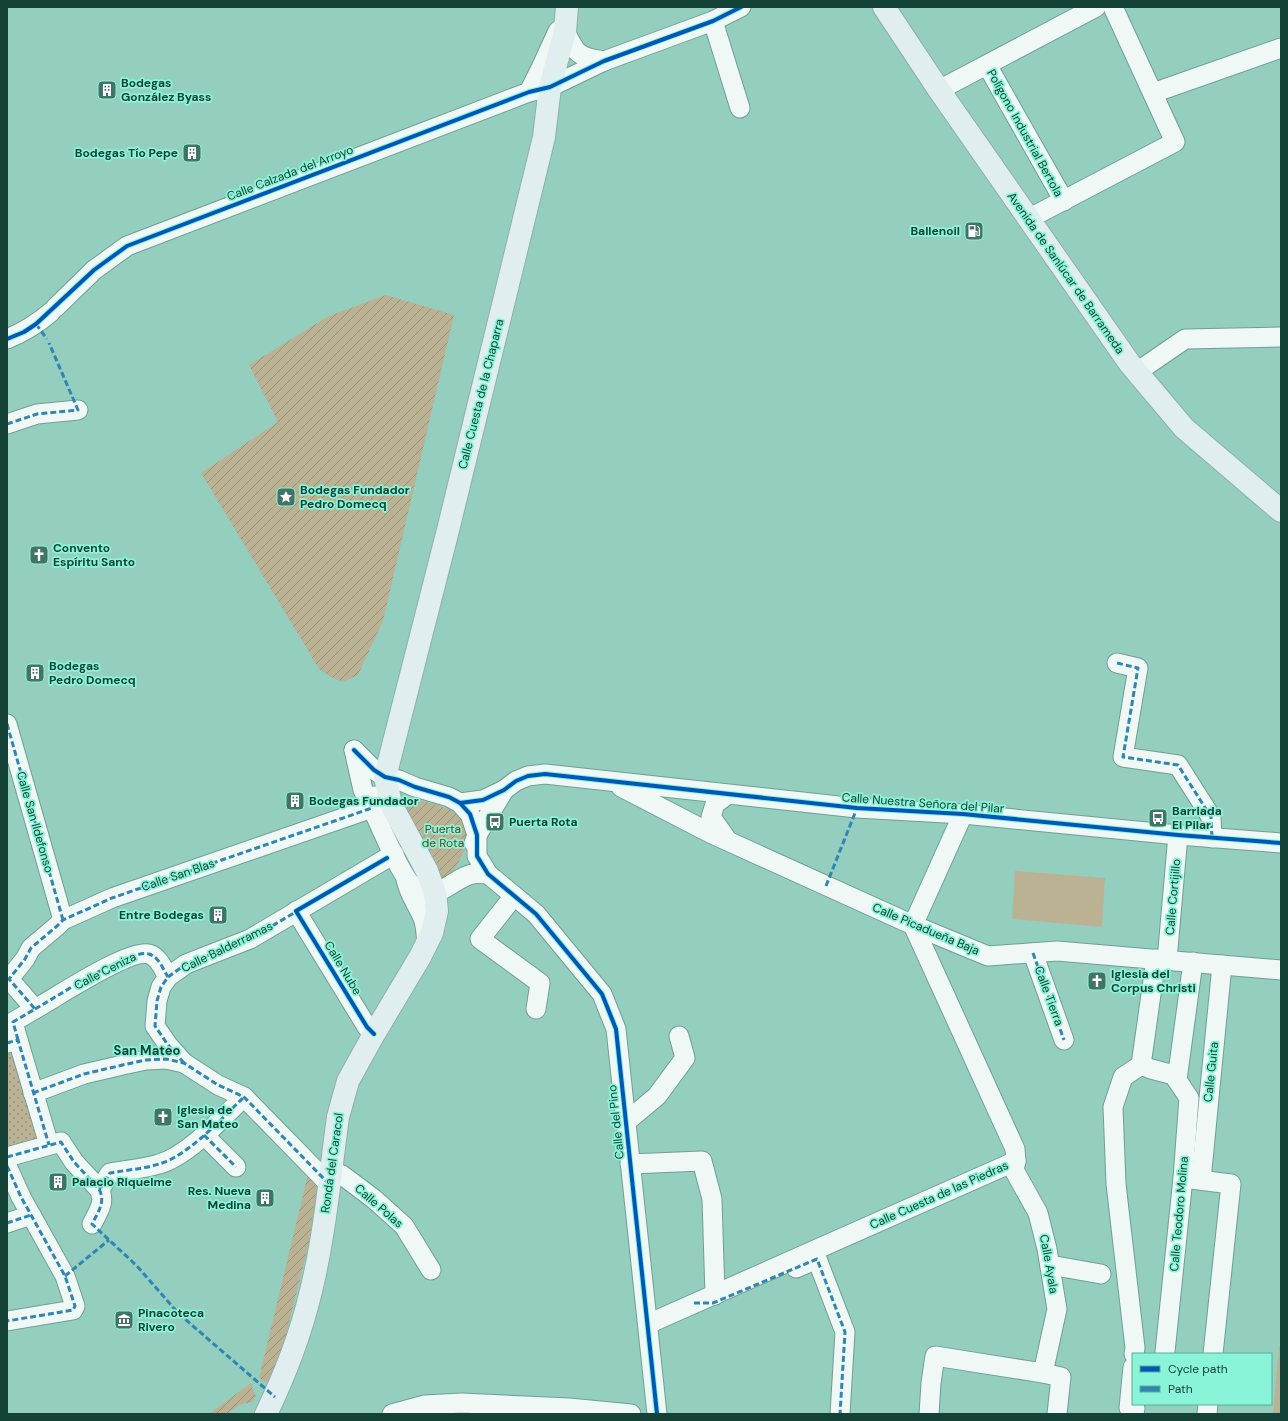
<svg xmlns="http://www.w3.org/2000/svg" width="1288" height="1421" viewBox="0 0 1288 1421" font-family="'DM Sans',sans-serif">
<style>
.grass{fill:url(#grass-dots)}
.garden{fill:url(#garden-furrows)}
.pitch{fill:#bbb294}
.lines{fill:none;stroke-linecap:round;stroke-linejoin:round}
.minor-casing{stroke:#6f9f94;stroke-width:21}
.major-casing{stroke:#8cb0ad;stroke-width:24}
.minor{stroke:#eff8f5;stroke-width:19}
.major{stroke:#e1eeef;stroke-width:22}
.quiet{stroke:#3085b2;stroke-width:3;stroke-dasharray:6 3;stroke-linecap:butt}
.cycleway-casing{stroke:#8af4d8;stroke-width:6}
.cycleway{stroke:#0057b8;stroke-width:4}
.labels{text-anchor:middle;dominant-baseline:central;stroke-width:3.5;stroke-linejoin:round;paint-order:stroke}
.poi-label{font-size:12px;font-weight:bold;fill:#144237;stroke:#8af4d8;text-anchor:start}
.street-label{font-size:12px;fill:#144237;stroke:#8af4d8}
.park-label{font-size:12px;fill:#683e1f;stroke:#8af4d8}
.neighbourhood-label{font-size:13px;font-weight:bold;fill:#144237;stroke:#8af4d8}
</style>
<defs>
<pattern id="grass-dots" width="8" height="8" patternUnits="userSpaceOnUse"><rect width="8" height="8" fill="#bbb294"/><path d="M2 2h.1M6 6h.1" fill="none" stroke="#97927a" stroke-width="1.8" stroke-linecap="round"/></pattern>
<pattern id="garden-furrows" width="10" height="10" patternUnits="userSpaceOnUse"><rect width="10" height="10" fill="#bbb294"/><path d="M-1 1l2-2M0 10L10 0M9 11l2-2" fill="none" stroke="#97927a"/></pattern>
</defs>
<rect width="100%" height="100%" fill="#94cebf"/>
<path class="grass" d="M 16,1048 L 44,1143 L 7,1152 L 7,1051 Z"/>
<g class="garden">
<path d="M 386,295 L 454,315 L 383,621 L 358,675 L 343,682 L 331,677 L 319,669 L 201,473 L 278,422 L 249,365 L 329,316 Z"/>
<path d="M 418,800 C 438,805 476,813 468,842 C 465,852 455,868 450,878 L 440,882 L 404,812 L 409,805 Z"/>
<path d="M 309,1170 L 317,1180 L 317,1190 L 308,1247 L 286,1335 L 270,1381 L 265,1382 L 259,1378 Z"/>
<path d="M 251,1383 L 253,1384 L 252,1388 L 256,1396 L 252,1402 L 239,1405 L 227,1414 L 209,1414 Z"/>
</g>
<g class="pitch">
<path d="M 1015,871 L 1105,878 L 1102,927 L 1012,919 Z"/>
<path d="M 1279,1346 L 1281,1346 L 1281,1414 L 1273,1414 Z"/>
</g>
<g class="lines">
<g class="minor-casing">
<g id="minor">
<path d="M 713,21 L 740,108"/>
<path d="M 565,31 C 576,54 578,57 604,61"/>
<path d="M 987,65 L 1064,201"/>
<path d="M 939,90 L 1096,7"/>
<path d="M 529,92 L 541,68 L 558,31"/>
<path d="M 1153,93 L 1281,48"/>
<path d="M 1028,219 L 1175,142 L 1113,7"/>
<path d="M 55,308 L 94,270 L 127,246 L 529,92 L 550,87 L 604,61 L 713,21 L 741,7"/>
<path d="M 7,339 C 24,332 37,324 51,312"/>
<path d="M 1137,372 L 1185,339 L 1281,337"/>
<path d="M 7,424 L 37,414 L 78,410"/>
<path d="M 1117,663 L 1138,668 L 1123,757 L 1178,765 L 1211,817 L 1212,838"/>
<path d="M 7,724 L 63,920"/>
<path d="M 354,750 L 374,770 L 385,777 L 399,780 L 415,787 L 449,797 L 460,803 L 470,814 L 477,835 L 477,856 L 488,874 L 536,914 L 602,994 L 616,1029 L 657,1414"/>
<path d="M 621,787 L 710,833 L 913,925 L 988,956 L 1057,951 L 1281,970"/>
<path d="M 727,795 L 715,804 L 711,817 L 728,841"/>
<path d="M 374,796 L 372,808 C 380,825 401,877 414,887 C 420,892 430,895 437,892 C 449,888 460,876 473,874 C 478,873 483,874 488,874"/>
<path d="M 460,803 L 483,800 L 504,790 L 516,781 L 528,776 L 545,774 L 857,808 L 963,814 L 1178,835 L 1281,843"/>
<path d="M 963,814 L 913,925 L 1015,1149 L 1016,1161 L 1014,1170 L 1038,1213 L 1047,1249 L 1057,1309 L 1043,1373"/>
<path d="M 474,843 L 477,835 L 504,790"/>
<path d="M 406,880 C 410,896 417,904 423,918 C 426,926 426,935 427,943"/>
<path d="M 514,896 L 480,939 L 540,983 L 536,1009"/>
<path d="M 296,911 L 367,1027 L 374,1034"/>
<path d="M 1033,953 L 1064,1040"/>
<path d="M 1167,960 L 1178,835"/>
<path d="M 35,1009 C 55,998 130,948 149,954 C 159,957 163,969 168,977"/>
<path d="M 18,1040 L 13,1022 L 35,1009 L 9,979 L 25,959 L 31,948 L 57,926 L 63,920 L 112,898 L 372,808 L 363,790 L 354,750"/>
<path d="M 7,1043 L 18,1040 L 49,1145"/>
<path d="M 184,1063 L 168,1045 L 155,1026 L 157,1001 L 161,987 L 168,977 L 186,964 L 250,939 L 394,854"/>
<path d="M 1141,1065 L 1151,1069 L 1174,1075 L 1177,1080"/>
<path d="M 33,1093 L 84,1074 L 127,1064 L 146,1060 L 166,1059 L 184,1063 L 218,1085 L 244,1097 L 329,1184"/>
<path d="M 626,1122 L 657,1096 L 685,1058 L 679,1036"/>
<path d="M 204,1135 L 236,1167"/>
<path d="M 7,1157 L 61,1142 L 74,1162 L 99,1189 C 106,1202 98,1212 92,1224"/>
<path d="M 630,1164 L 702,1161 L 712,1199 L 715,1295"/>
<path d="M 7,1166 L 21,1197 L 65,1276 L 75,1306 L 73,1310 L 7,1321"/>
<path d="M 331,1172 L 342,1175 L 374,1199 L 404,1226 L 431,1270"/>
<path d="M 1183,1178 L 1231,1184 L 1213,1354"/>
<path d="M 1201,1180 L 1222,965"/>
<path d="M 99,1189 L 102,1186 L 110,1173 C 126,1170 143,1169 159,1164 C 188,1156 222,1118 244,1097"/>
<path d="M 7,1223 L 31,1215"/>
<path d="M 1050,1265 L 1101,1274"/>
<path d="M 796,1268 L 817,1259 L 845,1332 L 840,1414"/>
<path d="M 648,1324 L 1016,1161"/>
<path d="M 1165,1352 L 1183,1178 L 1189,1098 L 1177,1080 L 1193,962"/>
<path d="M 1134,1354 L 1135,1348 L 1116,1184 L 1113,1107 L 1123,1077 L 1141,1065 L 1156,959"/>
<path d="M 1133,1367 L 1129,1408 L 1135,1408 L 1134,1414"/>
<path d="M 392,1414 L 425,1405 L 462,1403 L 569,1408 L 631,1414"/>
<path d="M 929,1414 L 931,1383 L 935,1356 L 1043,1373 L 1061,1377 L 1057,1414"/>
<path d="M 1207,1414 L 1208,1404"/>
</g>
</g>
<g class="major-casing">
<g id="major">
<path d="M 884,7 L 939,90 L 1130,364 L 1184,428 L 1281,511"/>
<path d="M 266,1414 C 285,1375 301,1333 311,1291 C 325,1234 330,1175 338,1117 L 348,1081 L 374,1034 L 420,957 L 432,933 L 437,911 L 435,893 L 427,871 L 391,804 L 385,777 L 448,530 L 544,137 L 550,87 L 565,31 L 567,7"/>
</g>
</g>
<use href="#minor" class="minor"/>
<use href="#major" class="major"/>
<g class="quiet">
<path d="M 36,324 L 47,339"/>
<path d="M 7,424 L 37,414 L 78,410 L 49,343"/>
<path d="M 1117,663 L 1138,668 L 1123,757 L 1178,765 L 1211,817 L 1212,838"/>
<path d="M 7,724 L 63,920"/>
<path d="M 826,886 L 857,808"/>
<path d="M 1033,953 L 1064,1040"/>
<path d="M 35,1009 C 55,998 130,948 149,954 C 159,957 163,969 168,977"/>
<path d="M 18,1040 L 13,1022 L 35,1009 L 9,979 L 25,959 L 31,948 L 57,926 L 63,920 L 112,898 L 372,808"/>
<path d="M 7,1043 L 18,1040 L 49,1145"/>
<path d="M 184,1063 L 168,1045 L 155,1026 L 157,1001 L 161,987 L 168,977 L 186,964 L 250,939 L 299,910"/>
<path d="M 33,1093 L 84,1074 L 127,1064 L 146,1060 L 166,1059 L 184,1063 L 218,1085 L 244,1097 L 329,1184"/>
<path d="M 204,1135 L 236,1167"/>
<path d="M 7,1157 L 61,1142 L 74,1162 L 99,1189 C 106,1202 98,1212 92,1224 L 137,1266 L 178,1313 L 275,1397"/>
<path d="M 7,1166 L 21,1197 L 65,1276 L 75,1306 L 73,1310 L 7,1321"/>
<path d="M 99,1189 L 102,1186 L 110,1173 C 126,1170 143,1169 159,1164 C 188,1156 222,1118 244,1097"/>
<path d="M 7,1223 L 31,1215"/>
<path d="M 65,1276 L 109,1240"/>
<path d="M 694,1303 L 713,1303 L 817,1259 L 845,1332 L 840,1414"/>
</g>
<g class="cycleway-casing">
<g id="cycleway">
<path d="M 7,339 L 24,332 L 36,324 L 94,270 L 127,246 L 529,92 L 550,87 L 604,61 L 713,21 L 741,7"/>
<path d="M 354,750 L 374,770 L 385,777 L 399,780 L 415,787 L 449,797 L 460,803 L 470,814 L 477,835 L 477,856 L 488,874 L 536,914 L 602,994 L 616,1029 L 657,1414"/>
<path d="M 460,803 L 483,800 L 504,790 L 516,781 L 528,776 L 545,774 L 857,808 L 963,814 L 1178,835 L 1281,843"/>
<path d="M 374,1034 L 367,1027 L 296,911 L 387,858"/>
</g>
</g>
<use href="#cycleway" class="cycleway"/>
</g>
<defs>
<g id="building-square" transform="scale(1)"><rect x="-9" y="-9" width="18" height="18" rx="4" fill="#417367" stroke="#8af4d8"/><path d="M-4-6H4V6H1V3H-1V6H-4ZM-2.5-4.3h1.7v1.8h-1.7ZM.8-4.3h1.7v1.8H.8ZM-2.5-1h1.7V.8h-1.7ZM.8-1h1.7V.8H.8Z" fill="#fff"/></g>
<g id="fuel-square" transform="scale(1)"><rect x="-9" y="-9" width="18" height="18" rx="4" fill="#417367" stroke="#8af4d8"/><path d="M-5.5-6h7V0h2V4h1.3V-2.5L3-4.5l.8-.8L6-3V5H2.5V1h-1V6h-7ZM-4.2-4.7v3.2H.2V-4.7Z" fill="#fff"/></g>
<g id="sight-square" transform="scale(1)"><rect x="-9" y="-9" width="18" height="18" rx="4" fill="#417367" stroke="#8af4d8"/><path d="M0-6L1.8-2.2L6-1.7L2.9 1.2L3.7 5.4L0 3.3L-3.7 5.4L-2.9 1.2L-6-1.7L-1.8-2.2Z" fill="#fff"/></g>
<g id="church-square" transform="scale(1)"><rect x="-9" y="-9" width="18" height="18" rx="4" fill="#417367" stroke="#8af4d8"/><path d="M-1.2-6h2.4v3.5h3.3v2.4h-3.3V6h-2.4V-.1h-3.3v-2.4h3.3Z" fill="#fff"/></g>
<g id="bus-square" transform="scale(1)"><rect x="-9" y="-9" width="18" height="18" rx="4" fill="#417367" stroke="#8af4d8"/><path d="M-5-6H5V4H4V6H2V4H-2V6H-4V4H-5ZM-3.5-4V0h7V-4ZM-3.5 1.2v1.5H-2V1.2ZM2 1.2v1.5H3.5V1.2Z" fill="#fff"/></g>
<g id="museum-square" transform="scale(1)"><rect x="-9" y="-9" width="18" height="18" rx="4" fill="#417367" stroke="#8af4d8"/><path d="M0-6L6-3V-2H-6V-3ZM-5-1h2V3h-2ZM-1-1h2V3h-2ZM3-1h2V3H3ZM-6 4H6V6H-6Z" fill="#fff"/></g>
</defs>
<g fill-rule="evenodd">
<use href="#building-square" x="107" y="90"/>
<use href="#building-square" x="192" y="153"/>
<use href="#fuel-square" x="974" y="231"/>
<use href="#sight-square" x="286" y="497"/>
<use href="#church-square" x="39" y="555"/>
<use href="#building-square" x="35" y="673"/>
<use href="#building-square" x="295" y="801"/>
<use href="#bus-square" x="1158" y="818"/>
<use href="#bus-square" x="495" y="822"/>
<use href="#building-square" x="218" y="915"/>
<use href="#church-square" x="1097" y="981"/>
<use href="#church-square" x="163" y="1117"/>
<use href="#building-square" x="58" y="1182"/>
<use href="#building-square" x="265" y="1198"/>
<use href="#museum-square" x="124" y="1320"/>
</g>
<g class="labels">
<g class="poi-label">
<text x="121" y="83">Bodegas<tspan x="121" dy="14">González Byass</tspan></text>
<text x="178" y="153" text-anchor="end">Bodegas Tío Pepe</text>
<text x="960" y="231" text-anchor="end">Ballenoil</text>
<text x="300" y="490">Bodegas Fundador<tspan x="300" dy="14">Pedro Domecq</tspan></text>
<text x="53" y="548">Convento<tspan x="53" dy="14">Espíritu Santo</tspan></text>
<text x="49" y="666">Bodegas<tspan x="49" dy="14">Pedro Domecq</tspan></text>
<text x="309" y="801">Bodegas Fundador</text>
<text x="1172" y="811">Barriada<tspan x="1172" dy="14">El Pilar</tspan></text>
<text x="509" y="822">Puerta Rota</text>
<text x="204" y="915" text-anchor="end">Entre Bodegas</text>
<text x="1111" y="974">Iglesia del<tspan x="1111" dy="14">Corpus Christi</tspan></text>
<text x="177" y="1110">Iglesia de<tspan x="177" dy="14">San Mateo</tspan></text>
<text x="72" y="1182">Palacio Riquelme</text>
<text x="251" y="1191" text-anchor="end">Res. Nueva<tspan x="251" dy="14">Medina</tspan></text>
<text x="138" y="1313">Pinacoteca<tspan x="138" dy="14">Rivero</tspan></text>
</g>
<g class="street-label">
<text transform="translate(1025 133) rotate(61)">Polígono Industrial Bertola</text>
<text transform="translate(290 173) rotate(-21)">Calle Calzada del Arroyo</text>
<text transform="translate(1066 273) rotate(55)">Avenida de Sanlúcar de Barrameda</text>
<text transform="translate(481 394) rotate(-76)">Calle Cuesta de la Chaparra</text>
<text transform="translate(923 803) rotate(4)">Calle Nuestra Señora del Pilar</text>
<text transform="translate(35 822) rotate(74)">Calle San Ildefonso</text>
<text transform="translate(178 875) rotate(-19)">Calle San Blas</text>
<text transform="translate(1173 897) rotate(-85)">Calle Cortijillo</text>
<text transform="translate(926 929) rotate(23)">Calle Picadueña Baja</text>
<text transform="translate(227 947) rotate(-26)">Calle Balderramas</text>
<text transform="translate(343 968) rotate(59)">Calle Nube</text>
<text transform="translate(105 971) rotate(-27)">Calle Ceniza</text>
<text transform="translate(1049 996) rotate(70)">Calle Tierra</text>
<text transform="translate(1211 1072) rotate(-84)">Calle Guita</text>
<text transform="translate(616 1122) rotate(-96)">Calle del Pino</text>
<text transform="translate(332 1163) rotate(-82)">Ronda del Caracol</text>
<text transform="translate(939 1195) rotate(-24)">Calle Cuesta de las Piedras</text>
<text transform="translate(379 1206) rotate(41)">Calle Polas</text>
<text transform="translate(1179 1214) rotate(-85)">Calle Teodoro Molina</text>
<text transform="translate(1049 1264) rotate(80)">Calle Ayala</text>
</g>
<g class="park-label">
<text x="443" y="829">Puerta<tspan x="443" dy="14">de Rota</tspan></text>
</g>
<g class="neighbourhood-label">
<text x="147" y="1050">San Mateo</text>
</g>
</g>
<rect width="1288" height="1421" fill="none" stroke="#144237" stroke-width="16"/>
<rect x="1132" y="1353" width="140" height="52" fill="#8af4d8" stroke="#5bad98"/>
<rect x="1140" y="1366" width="20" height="6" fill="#0057b8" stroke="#5bad98"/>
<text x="1168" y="1373" font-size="12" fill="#144237">Cycle path</text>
<rect x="1140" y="1386" width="20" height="6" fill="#3085b2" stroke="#5bad98"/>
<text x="1168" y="1393" font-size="12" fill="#144237">Path</text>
</svg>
